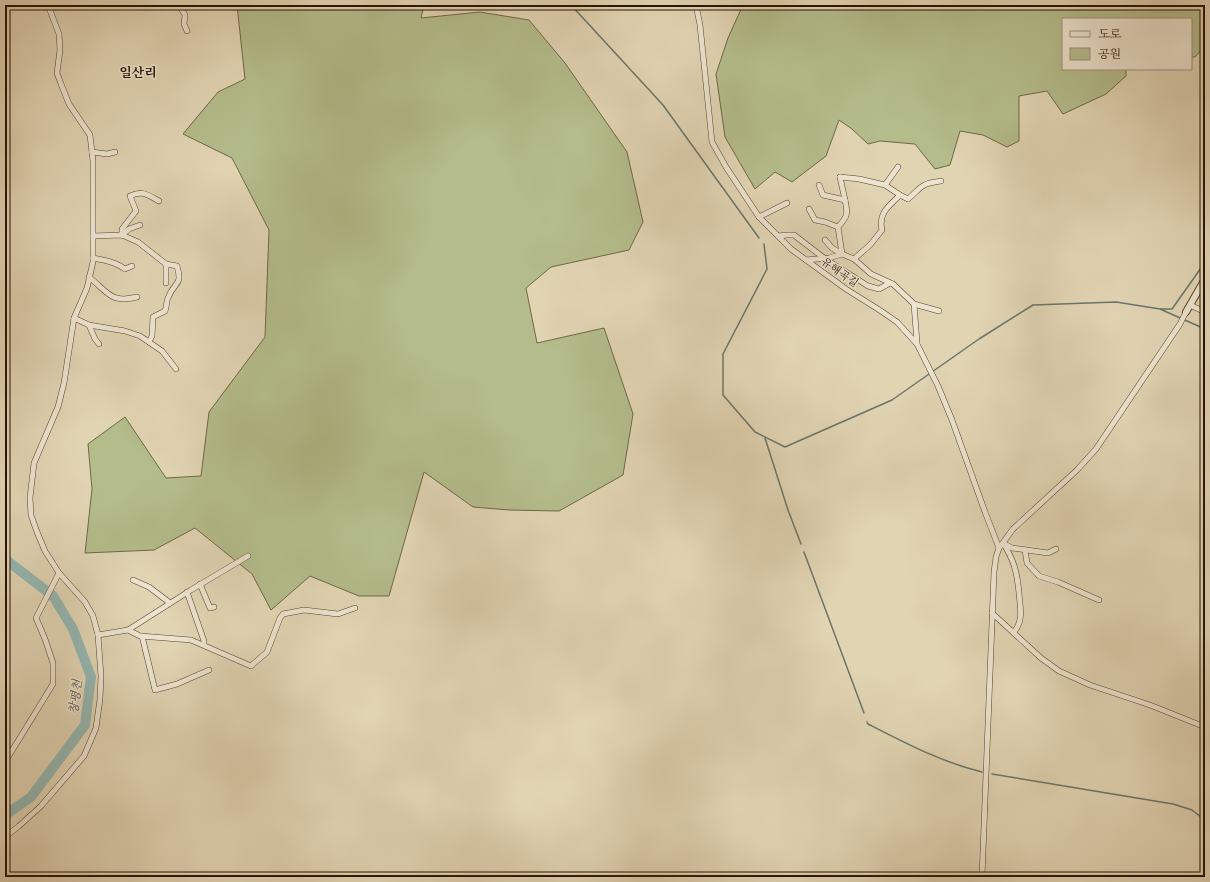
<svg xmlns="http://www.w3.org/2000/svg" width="1210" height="882" viewBox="0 0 1210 882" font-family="'Libre Caslon Text','Noto Serif KR',serif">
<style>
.green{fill:#b4bc8b;stroke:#6e6846}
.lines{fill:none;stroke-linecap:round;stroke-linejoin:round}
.stream{stroke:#69756b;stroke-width:1.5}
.river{stroke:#95b7b2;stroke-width:10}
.minor-casing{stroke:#56432e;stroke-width:6}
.tertiary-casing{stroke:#56432e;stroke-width:8}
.minor{stroke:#ece3ce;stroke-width:5}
.tertiary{stroke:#ece3ce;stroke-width:6}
.labels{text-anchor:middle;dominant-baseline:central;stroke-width:3;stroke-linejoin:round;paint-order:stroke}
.street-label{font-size:11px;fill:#281301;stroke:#ece3ce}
.water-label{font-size:12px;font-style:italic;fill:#4e4c3f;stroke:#ece3ce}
.quarter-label{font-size:13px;font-weight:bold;fill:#281301;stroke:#ece3ce}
</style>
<rect width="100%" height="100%" fill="#e1d4b3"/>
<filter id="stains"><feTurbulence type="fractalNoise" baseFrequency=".005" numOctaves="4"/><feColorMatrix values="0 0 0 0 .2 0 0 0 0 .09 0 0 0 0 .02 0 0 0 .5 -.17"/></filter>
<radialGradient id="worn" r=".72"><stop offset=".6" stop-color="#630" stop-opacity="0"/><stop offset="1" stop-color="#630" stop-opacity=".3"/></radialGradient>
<g class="green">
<path d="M 237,5 L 424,5 L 421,18 L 480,12 L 529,20 L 565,63 L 627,152 L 643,222 L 629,250 L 551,267 L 526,288 L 537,343 L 604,328 L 633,414 L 623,475 L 559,511 L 509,510 L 473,507 L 424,472 L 389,596 L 359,596 L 310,576 L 271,610 L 252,574 L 195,528 L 154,550 L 85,553 L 92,489 L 88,444 L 125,417 L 166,478 L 201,476 L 209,412 L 265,337 L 269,230 L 232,158 L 183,134 L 218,92 L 245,79 Z"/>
<path d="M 743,5 L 1205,5 L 1205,46 L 1195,57 L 1191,57 L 1191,19 L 1063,19 L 1063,69 L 1126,69 L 1126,76 L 1106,94 L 1063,114 L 1047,91 L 1019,96 L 1019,141 L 1007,147 L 983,135 L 960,131 L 950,165 L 935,169 L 915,144 L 880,141 L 868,144 L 852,129 L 839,120 L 826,156 L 792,182 L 775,172 L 755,189 L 725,137 L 716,74 L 728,38 Z"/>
</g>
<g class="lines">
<g class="stream">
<path d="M 571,5 L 663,105 L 759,238"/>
<path d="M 764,244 L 767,269 L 723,354 L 723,395 L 755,432 L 785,447 L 892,400 L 979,339 L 1033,305 L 1116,302 L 1160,309 L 1205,329"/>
<path d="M 1161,309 L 1172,309 L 1201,268 L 1205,260"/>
<path d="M 765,438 L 788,510 L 801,544"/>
<path d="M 804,552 L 864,713"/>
<path d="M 867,722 L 868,724 C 905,743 941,762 982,772"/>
<path d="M 992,774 L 1173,804 L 1192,810 L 1205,820"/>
</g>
<path class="river" d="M 5,559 L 53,596 L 73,629 L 91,677 L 85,725 L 31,797 L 5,815"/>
<g class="minor-casing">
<g id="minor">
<path d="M 179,5 L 185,15 L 184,24 L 187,31"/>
<path d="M 696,5 L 700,25 L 712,142 L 726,167 L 759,217 L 791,249 L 846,289 L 881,311 L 897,322 L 917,344 L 938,386 L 952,420 L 985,512 L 999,548"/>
<path d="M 92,152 L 107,154 L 115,152"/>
<path d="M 840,177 L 859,179 L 885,185 L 900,195"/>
<path d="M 840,177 L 845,200"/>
<path d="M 819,185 L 823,195 L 845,200 C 848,214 848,216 838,227"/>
<path d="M 885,185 L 898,167"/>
<path d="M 809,209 L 815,220 L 825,222 L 838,227 L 842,254"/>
<path d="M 759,217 L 787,203"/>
<path d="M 122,235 L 122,229 L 136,211 L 130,196 C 143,190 148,195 159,201"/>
<path d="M 122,235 L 129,229 L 140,225"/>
<path d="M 93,236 L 122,235 L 138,242 L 166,264 L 177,266 C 183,287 174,281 168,298 C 166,302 167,306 165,311 L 153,317 L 152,336 L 149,342"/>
<path d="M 778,236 L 787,235 L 794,235 L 824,258 L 868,286 L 879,289 L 890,283"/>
<path d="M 825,240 L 832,248 L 842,254"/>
<path d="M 93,258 C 104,260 116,262 125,269 L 132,266"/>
<path d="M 854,259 L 870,245 L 882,230 C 878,213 889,206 900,195 L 908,199 C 923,186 920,184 941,181"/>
<path d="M 806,260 L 829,258 L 842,254 L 854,259 L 871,274 L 893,284 L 914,304 L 917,343"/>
<path d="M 166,264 L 166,283"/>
<path d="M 89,277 C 107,291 110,304 137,297"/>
<path d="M 914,304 L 939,311"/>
<path d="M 1190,305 L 1205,312"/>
<path d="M 74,318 L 89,325 L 125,331 L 140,336 L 162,351 L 176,369"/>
<path d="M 89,325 L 95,339 L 99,344"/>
<path d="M 1003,543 C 1014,560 1017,572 1019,593 C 1020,607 1024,620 1014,632"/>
<path d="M 1003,543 L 1012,548 L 1048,553 L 1056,549"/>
<path d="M 1025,550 L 1027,563 L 1039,576 L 1058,582 L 1099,600"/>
<path d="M 133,580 L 149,587 L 170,603"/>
<path d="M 200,584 L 210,608 L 214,607"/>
<path d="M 187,592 L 204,641 L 204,644"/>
<path d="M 992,613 L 1041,658 L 1059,671 L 1090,685 L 1150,705 L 1205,727"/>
<path d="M 128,630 L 140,636 L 191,640 L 251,666 L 267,652 L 280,618 L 283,614 L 304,610 L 338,614 L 355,608"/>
<path d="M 98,635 L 128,630 L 191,590 L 248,556"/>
<path d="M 142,636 L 155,690 L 177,684 L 209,670"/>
<path d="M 5,762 L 53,684 L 53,663 L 45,639 L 36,618 L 59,573"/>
<path d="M 5,837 L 19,826 L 41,806 L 84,756 L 96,728 L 100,699 L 101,676 L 98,635 L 93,616 L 85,602 L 59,573 L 45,551 L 37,532 L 31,515 L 30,498 L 34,463 L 58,407 L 64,383 L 74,318 L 87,288 L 93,262 L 93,161 L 90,135 L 69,104 L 61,84 L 57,73 L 60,50 L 59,34 L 48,5"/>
<path d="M 934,877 L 942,877"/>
<path d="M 982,877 L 994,572 L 996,557 L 999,548 L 1013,529 L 1077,470 L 1096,449 L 1180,324 L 1186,312"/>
</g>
</g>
<g class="tertiary-casing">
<path id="tertiary" d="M 1186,312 L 1205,279"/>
</g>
<use href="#minor" class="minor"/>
<use href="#tertiary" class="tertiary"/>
</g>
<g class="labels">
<g class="street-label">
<text transform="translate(840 272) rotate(35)">유해곡길</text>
</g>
<g class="water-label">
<text transform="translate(75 697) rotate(-83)">창평천</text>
</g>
<g class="quarter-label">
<text x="138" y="72">일산리</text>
</g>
</g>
<rect width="1210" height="882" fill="none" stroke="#e1d4b3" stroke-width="20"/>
<rect x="6" y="6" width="1198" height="870" fill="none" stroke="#281301" stroke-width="2"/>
<rect x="10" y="10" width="1190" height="862" fill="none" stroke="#281301"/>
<rect x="1062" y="18" width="130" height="52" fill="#ece3ce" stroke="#9e907c"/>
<rect x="1070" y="31" width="20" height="6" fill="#ece3ce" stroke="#9e907c"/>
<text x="1098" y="38" font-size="12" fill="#281301">도로</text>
<rect x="1070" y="48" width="20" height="12" fill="#b4bc8b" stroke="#9e907c"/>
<text x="1098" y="58" font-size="12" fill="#281301">공원</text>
<rect width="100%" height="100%" filter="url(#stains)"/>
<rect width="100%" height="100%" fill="url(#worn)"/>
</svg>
